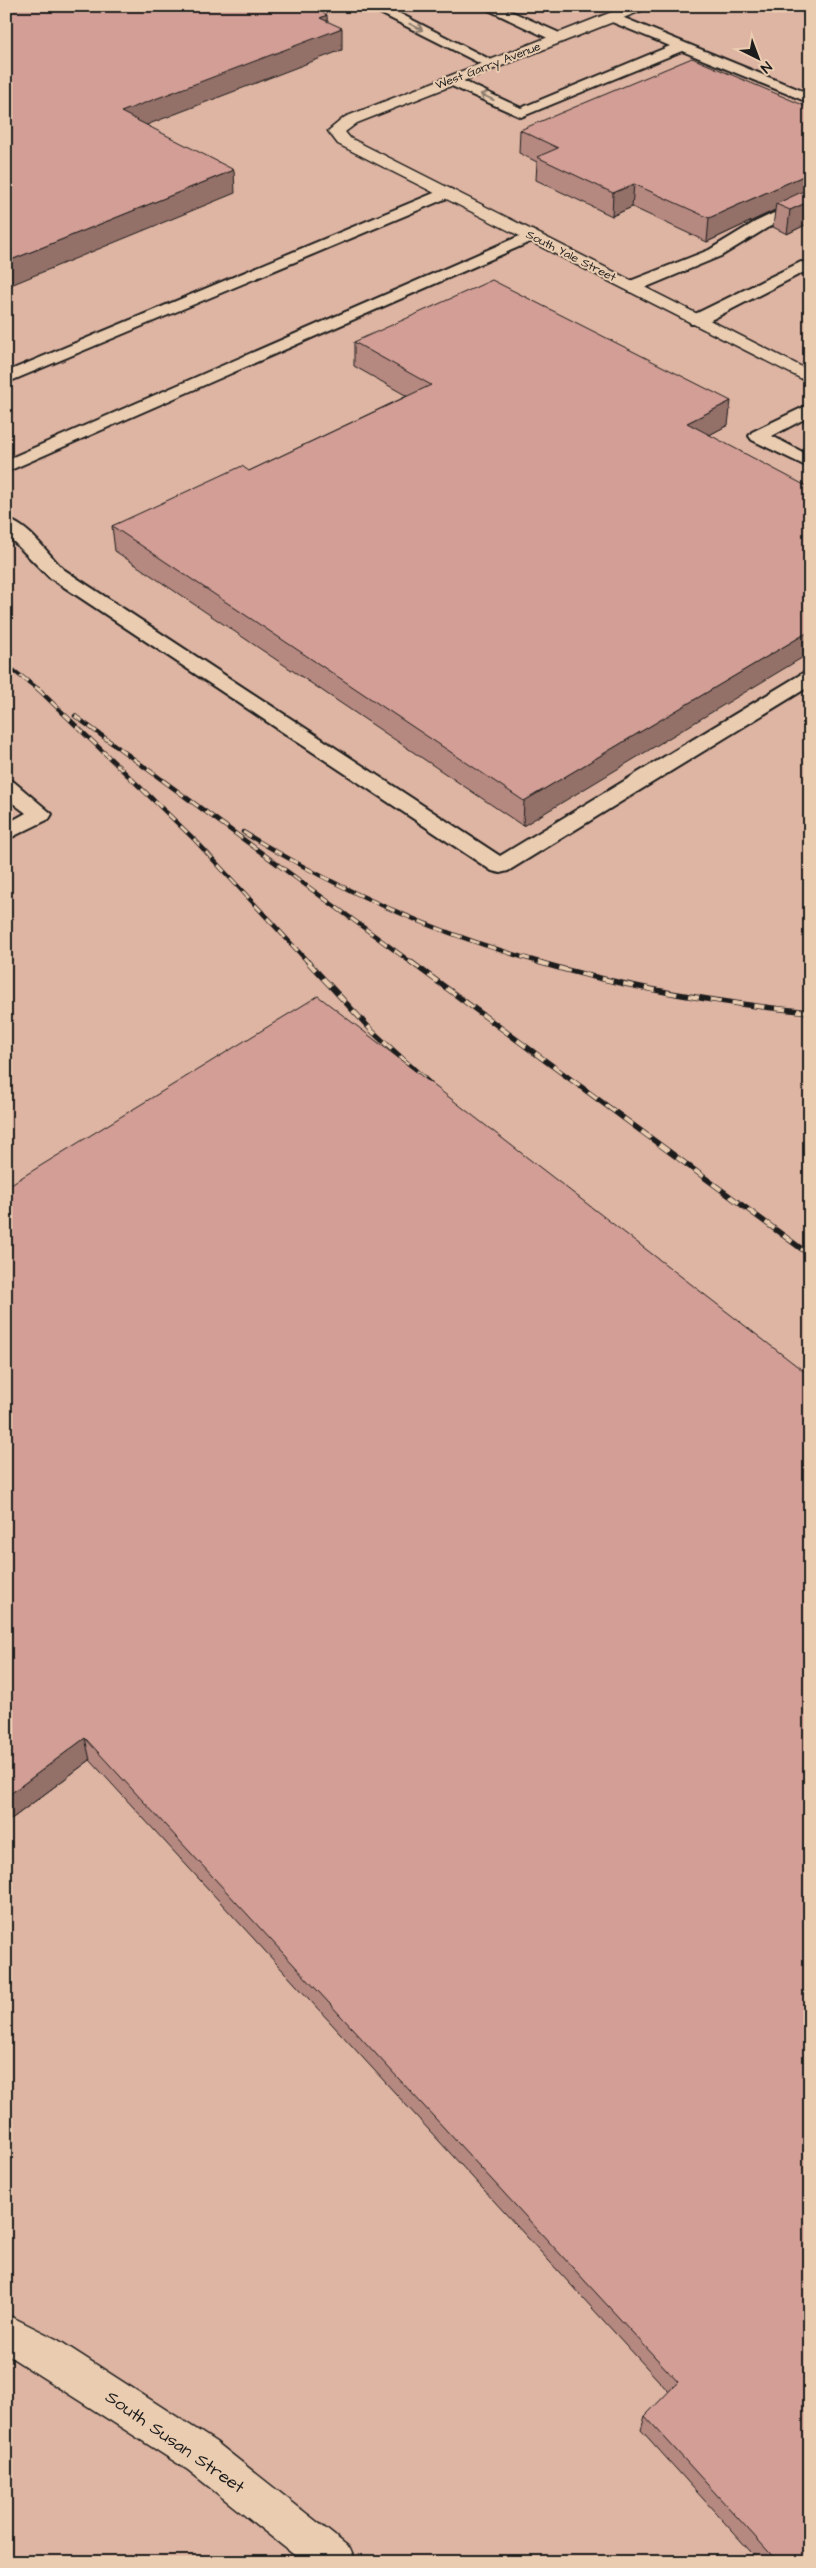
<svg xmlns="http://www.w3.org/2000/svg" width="816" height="2568" viewBox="0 0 816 2568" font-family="'Architects Daughter',sans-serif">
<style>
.built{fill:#deb4a2}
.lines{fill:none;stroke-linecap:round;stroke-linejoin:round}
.service-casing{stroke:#1c1c1c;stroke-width:4}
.minor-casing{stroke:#1c1c1c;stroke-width:3}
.tertiary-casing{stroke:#1c1c1c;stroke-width:3}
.service{fill:#eaccb1;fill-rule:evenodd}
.minor{fill:#eaccb1;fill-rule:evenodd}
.tertiary{fill:#eaccb1;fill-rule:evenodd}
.rail-far1-casing{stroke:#1c1c1c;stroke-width:4.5}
.rail-casing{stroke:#1c1c1c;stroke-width:5.5}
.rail-far1{stroke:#eaccb1;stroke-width:3;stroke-dasharray:9;stroke-linecap:butt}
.rail{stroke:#eaccb1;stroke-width:4;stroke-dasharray:11;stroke-linecap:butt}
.wall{fill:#b58880;stroke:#1c1c1c}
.shaded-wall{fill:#936f68;stroke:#1c1c1c}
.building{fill:#d29e95;stroke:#1c1c1c}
.oneway{stroke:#8d7d6e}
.labels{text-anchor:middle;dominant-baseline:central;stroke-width:4;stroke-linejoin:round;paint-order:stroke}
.far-street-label{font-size:12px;fill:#1c1c1c;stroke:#eaccb1}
.near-street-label{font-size:18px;fill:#1c1c1c;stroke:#eaccb1}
</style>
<rect width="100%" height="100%" fill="#e9c2ac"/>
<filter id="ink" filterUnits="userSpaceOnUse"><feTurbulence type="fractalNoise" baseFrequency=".02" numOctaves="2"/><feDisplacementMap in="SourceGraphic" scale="10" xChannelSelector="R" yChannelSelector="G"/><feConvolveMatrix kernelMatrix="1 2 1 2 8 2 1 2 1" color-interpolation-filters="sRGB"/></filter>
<g filter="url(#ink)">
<rect class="built" x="6" y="6" width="804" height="2556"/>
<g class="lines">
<g class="service-casing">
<g id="service">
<path d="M 366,6 L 385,6 L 499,64 L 492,68 L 487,67 Z"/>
<path d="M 480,6 L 499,6 L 564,35 L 566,38 L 564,41 L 554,41 Z"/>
<path d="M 612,13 L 810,94 L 810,103 L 682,51 L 521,117 L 447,84 L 445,81 L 452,77 L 457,78 L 521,108 L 670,46 L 607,20 L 605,17 Z"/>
<path d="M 446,188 L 452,190 L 454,193 L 452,196 L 6,383 L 6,372 Z"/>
<path d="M 810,196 L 810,207 L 767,228 L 721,256 L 637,291 L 631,292 L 623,287 L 625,283 L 709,250 L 755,222 Z"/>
<path d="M 531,231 L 537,233 L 539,236 L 537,239 L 6,472 L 6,460 Z"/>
<path d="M 801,262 L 810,264 L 810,275 L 802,273 L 703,324 L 691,324 L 689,320 L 691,316 Z"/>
<path d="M 810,404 L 810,416 L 772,436 L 810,456 L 810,468 L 752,440 L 749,436 L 752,432 Z"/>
<path d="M 6,519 C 29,525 47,553 63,569 L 500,856 L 803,673 L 810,671 L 810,686 L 508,871 L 500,873 L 492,871 L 49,577 L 6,534 Z"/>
<path d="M 6,780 L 14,782 L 52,814 L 49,819 L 6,840 L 6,824 L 26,813 L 6,798 Z"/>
</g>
</g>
<g class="minor-casing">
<path id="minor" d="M 627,6 L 648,6 L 646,9 L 357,123 L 345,132 L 350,138 L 810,371 L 810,383 L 338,144 L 328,131 L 345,117 Z"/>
</g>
<g class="tertiary-casing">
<path id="tertiary" d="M 6,2314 L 58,2340 L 216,2442 L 350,2548 L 356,2562 L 303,2562 L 188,2470 L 6,2354 Z"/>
</g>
<use href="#service" class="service"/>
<use href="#minor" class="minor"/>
<use href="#tertiary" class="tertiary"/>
<g class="rail-far1-casing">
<g id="rail-far1">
<path d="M 6,665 L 42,692"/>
<path d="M 38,689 L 195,840 L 309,963"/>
<path d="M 75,716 L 412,963"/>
<path d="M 243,832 C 341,891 432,932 543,963"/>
</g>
</g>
<g class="rail-casing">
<g id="rail">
<path d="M 308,962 L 373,1032 L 430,1084"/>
<path d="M 411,962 L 810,1255"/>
<path d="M 538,962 C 627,988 718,1003 810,1012"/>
</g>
</g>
<use href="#rail-far1" class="rail-far1"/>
<use href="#rail" class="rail"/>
</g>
<g class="wall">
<path d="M 810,108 L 810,226 L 807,224 L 787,234 L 773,227 L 775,210 L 707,242 L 632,207 L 612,216 L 536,180 L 537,162 L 519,153 L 520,130 Z"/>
<path d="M 354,342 L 728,425 L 709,435 L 523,826 L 115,551 L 112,526 L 249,471 L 407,396 L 354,366 Z"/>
<path d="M 6,1187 L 810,2562 L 760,2562 L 641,2430 L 645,2416 L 669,2392 L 90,1760 L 6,1823 Z"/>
</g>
<g class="shaded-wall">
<path d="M 327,15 L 328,33 L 342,28 L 342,50 L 123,134 L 121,112 Z"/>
<path d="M 234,170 L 235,193 L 6,287 L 6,262 Z"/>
<path d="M 810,173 L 810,194 L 776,204 L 775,210 L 707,242 L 709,218 Z"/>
<path d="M 634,184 L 632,207 L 612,216 L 613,193 Z"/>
<path d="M 810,201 L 807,224 L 787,234 L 790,210 Z"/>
<path d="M 731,401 L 728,425 L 685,448 L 687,423 Z"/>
<path d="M 810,631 L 810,653 L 523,826 L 524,801 Z"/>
<path d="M 85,1738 L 90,1760 L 6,1823 L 6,1797 Z"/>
</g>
<g class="building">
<path d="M 6,6 L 308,6 L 327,15 L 320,18 L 342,28 L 121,112 L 234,170 L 6,262 Z"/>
<path d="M 692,58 L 810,108 L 810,173 L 709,218 L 634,184 L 613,193 L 537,157 L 558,148 L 520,130 Z"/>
<path d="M 810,188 L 810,201 L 790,210 L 776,204 Z"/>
<path d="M 492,280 L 731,401 L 687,423 L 810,488 L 810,631 L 524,801 L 112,526 L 242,466 L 249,471 L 431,385 L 354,342 Z"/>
<path d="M 318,996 L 810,1376 L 810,2562 L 778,2562 L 645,2416 L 678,2382 L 85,1738 L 6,1797 L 6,1187 Z"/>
</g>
<defs><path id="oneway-shaft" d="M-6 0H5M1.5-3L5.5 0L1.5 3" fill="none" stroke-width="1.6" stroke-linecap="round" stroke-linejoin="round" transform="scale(1.25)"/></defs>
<g class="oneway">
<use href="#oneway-shaft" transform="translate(416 27) rotate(26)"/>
<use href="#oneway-shaft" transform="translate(487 97) rotate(-155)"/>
</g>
</g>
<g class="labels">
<g class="far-street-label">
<text transform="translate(488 66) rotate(-21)">West Garry Avenue</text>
<text transform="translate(571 256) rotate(27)">South Yale Street</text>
</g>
<g class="near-street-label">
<text transform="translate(175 2442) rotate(35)">South Susan Street</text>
</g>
</g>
<rect width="816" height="2568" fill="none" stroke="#eaccb1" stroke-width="25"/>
<rect x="12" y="12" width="791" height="2543" fill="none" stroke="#1c1c1c" stroke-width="2" filter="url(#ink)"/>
<g transform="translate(758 58) rotate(138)" stroke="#eaccb1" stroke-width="4" paint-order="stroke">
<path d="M0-4L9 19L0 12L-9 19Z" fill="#1c1c1c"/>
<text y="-8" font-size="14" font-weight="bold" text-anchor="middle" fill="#1c1c1c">N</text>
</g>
</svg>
